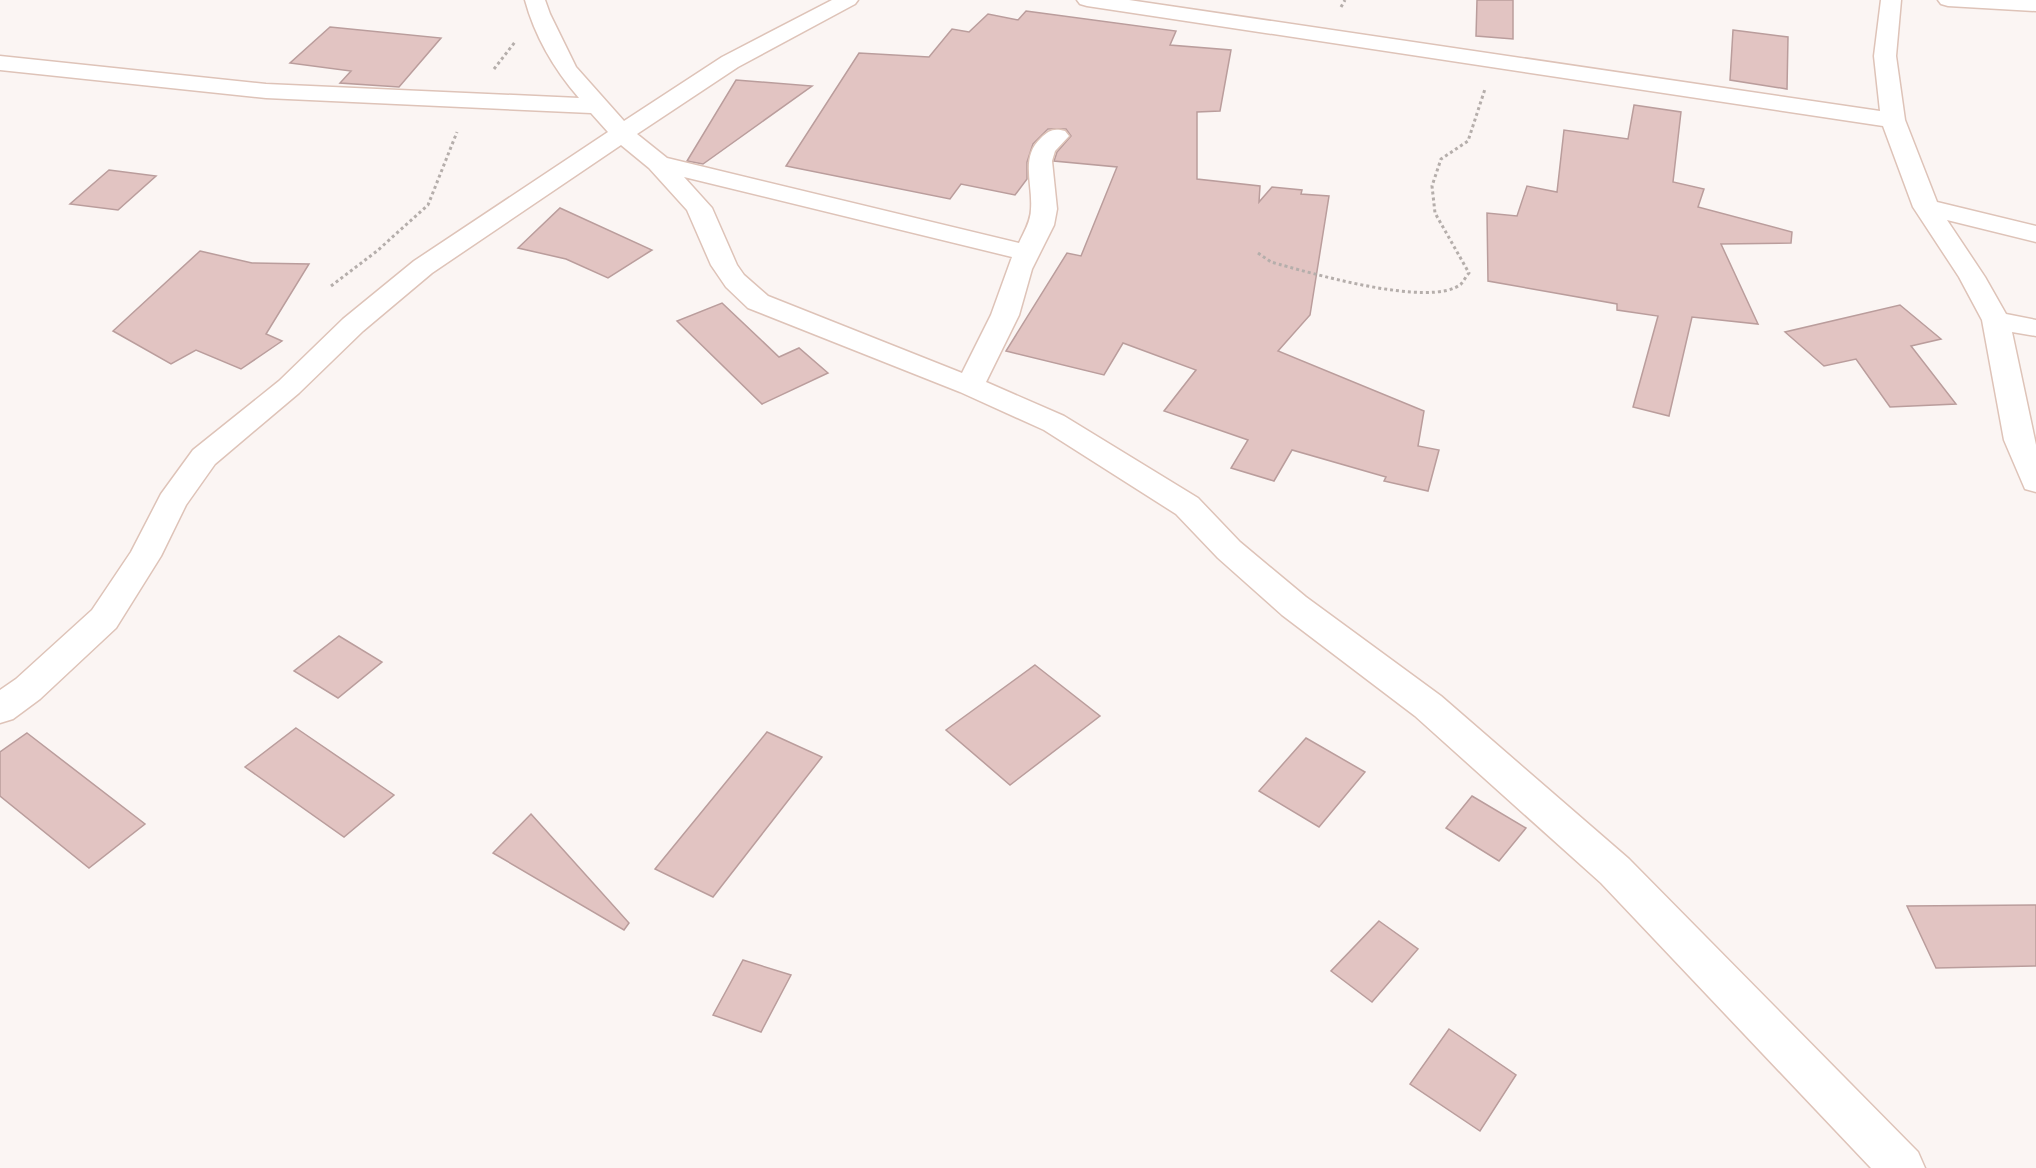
<svg xmlns="http://www.w3.org/2000/svg" width="2036" height="1168" viewBox="0 0 2036 1168" font-family="Roboto,sans-serif">
<style>
.building{fill:#e2c4c2;stroke:#ba9d9c;stroke-width:1.5}
.lines{fill:none;stroke-linecap:round;stroke-linejoin:round}
.street-casing{stroke:#dec3b8;stroke-width:3}
.path{stroke:#b5aeab;stroke-width:3;stroke-dasharray:3 3;stroke-linecap:butt}
.street{fill:#fff;fill-rule:evenodd}
</style>
<rect width="100%" height="100%" fill="#fbf5f3"/>
<g class="building">
<path d="M 1477,0 L 1513,0 L 1513,39 L 1476,36 Z"/>
<path d="M 1026,11 L 1176,31 L 1170,45 L 1231,50 L 1220,111 L 1197,112 L 1197,179 L 1260,186 L 1259,202 L 1272,187 L 1302,190 L 1301,194 L 1329,196 L 1310,315 L 1278,351 L 1424,411 L 1418,446 L 1439,450 L 1428,491 L 1384,481 L 1386,477 L 1292,450 L 1274,481 L 1231,468 L 1248,440 L 1164,411 L 1196,370 L 1123,343 L 1104,375 L 1006,351 L 1067,253 L 1081,256 L 1117,167 L 1054,161 L 1057,152 L 1071,136 L 1066,129 L 1048,129 L 1033,144 L 1027,162 L 1027,179 L 1015,195 L 961,184 L 950,199 L 786,166 L 859,53 L 929,57 L 952,29 L 969,32 L 988,14 L 1018,20 Z"/>
<path d="M 330,27 L 441,38 L 399,87 L 340,83 L 351,71 L 290,63 Z"/>
<path d="M 1733,30 L 1788,37 L 1787,89 L 1730,80 Z"/>
<path d="M 736,80 L 812,86 L 703,164 L 687,161 Z"/>
<path d="M 1634,105 L 1681,112 L 1673,182 L 1704,189 L 1698,207 L 1792,232 L 1791,243 L 1721,244 L 1758,324 L 1692,317 L 1669,416 L 1633,407 L 1658,316 L 1617,310 L 1617,304 L 1488,281 L 1487,213 L 1517,216 L 1527,186 L 1557,192 L 1564,130 L 1628,139 Z"/>
<path d="M 109,170 L 156,176 L 118,210 L 70,204 Z"/>
<path d="M 560,208 L 652,250 L 608,278 L 566,259 L 518,248 Z"/>
<path d="M 200,251 L 252,263 L 309,264 L 266,334 L 282,341 L 241,369 L 196,350 L 171,364 L 113,331 Z"/>
<path d="M 722,303 L 779,357 L 799,348 L 828,373 L 762,404 L 677,321 Z"/>
<path d="M 1900,305 L 1941,339 L 1911,346 L 1956,404 L 1890,407 L 1856,359 L 1824,366 L 1785,332 Z"/>
<path d="M 339,636 L 382,662 L 338,698 L 294,671 Z"/>
<path d="M 1035,665 L 1100,716 L 1010,785 L 946,730 Z"/>
<path d="M 296,728 L 394,795 L 344,837 L 245,767 Z"/>
<path d="M 767,732 L 822,757 L 713,897 L 655,869 Z"/>
<path d="M 27,733 L 145,824 L 89,868 L 0,796 L 0,752 Z"/>
<path d="M 1306,738 L 1365,772 L 1319,827 L 1259,791 Z"/>
<path d="M 1472,796 L 1526,828 L 1499,861 L 1446,828 Z"/>
<path d="M 531,814 L 629,923 L 624,930 L 493,853 Z"/>
<path d="M 2036,905 L 2036,966 L 1936,968 L 1907,906 Z"/>
<path d="M 1379,921 L 1418,949 L 1372,1002 L 1331,971 Z"/>
<path d="M 743,960 L 791,975 L 761,1032 L 713,1015 Z"/>
<path d="M 1449,1029 L 1516,1075 L 1480,1131 L 1410,1084 Z"/>
</g>
<g class="lines">
<g class="street-casing">
<g id="street">
<path d="M 525,0 L 545,0 L 550,14 L 576,67 L 624,121 L 722,57 L 832,0 L 858,0 L 855,4 L 738,67 L 637,134 L 667,158 L 1019,243 C 1024,232 1031,221 1031,209 C 1033,184 1020,157 1041,138 C 1049,130 1054,128 1065,131 L 1069,136 L 1055,151 L 1052,161 L 1057,209 L 1054,225 L 1032,269 L 1019,315 L 986,382 L 1064,416 L 1198,498 L 1240,542 L 1306,597 L 1441,696 L 1629,859 L 1918,1152 L 1925,1168 L 1871,1168 L 1601,883 L 1415,716 L 1282,615 L 1218,558 L 1176,514 L 1044,430 L 960,392 L 748,308 L 726,287 L 711,265 L 687,210 L 649,168 L 621,145 L 432,273 L 363,331 L 299,393 L 215,464 L 186,505 L 161,556 L 116,628 L 40,699 L 13,719 L 0,723 L 0,690 L 16,679 L 92,610 L 131,552 L 161,494 L 193,450 L 279,381 L 343,319 L 414,261 L 608,132 L 591,113 L 266,98 L 0,70 L 0,56 L 266,84 L 579,98 C 554,69 535,37 525,0 ZM 684,177 L 1012,257 L 991,315 L 962,373 L 768,296 L 744,275 L 737,265 L 712,208 Z"/>
<path d="M 1077,0 L 1129,0 L 1880,111 L 1874,56 L 1881,0 L 1901,0 L 1896,56 L 1905,120 L 1937,202 L 2036,226 L 2036,242 L 1947,220 L 1985,277 L 2006,314 L 2036,320 L 2036,336 L 2012,332 L 2036,445 L 2036,492 L 2025,489 L 2004,440 L 1982,320 L 1959,277 L 1913,207 L 1883,126 L 1087,6 L 1080,4 Z"/>
<path d="M 1938,0 L 2036,0 L 2036,11 L 1948,6 L 1941,4 Z"/>
</g>
</g>
<g class="path">
<path d="M 1341,7 L 1345,0"/>
<path d="M 494,69 L 515,42"/>
<path d="M 1258,253 L 1271,262 C 1307,272 1431,309 1461,284 C 1464,281 1466,276 1469,273 L 1435,213 L 1432,186 L 1441,159 L 1468,141 L 1485,89"/>
<path d="M 331,286 L 377,251 L 428,205 L 457,132"/>
</g>
<use href="#street" class="street"/>
</g>
</svg>
